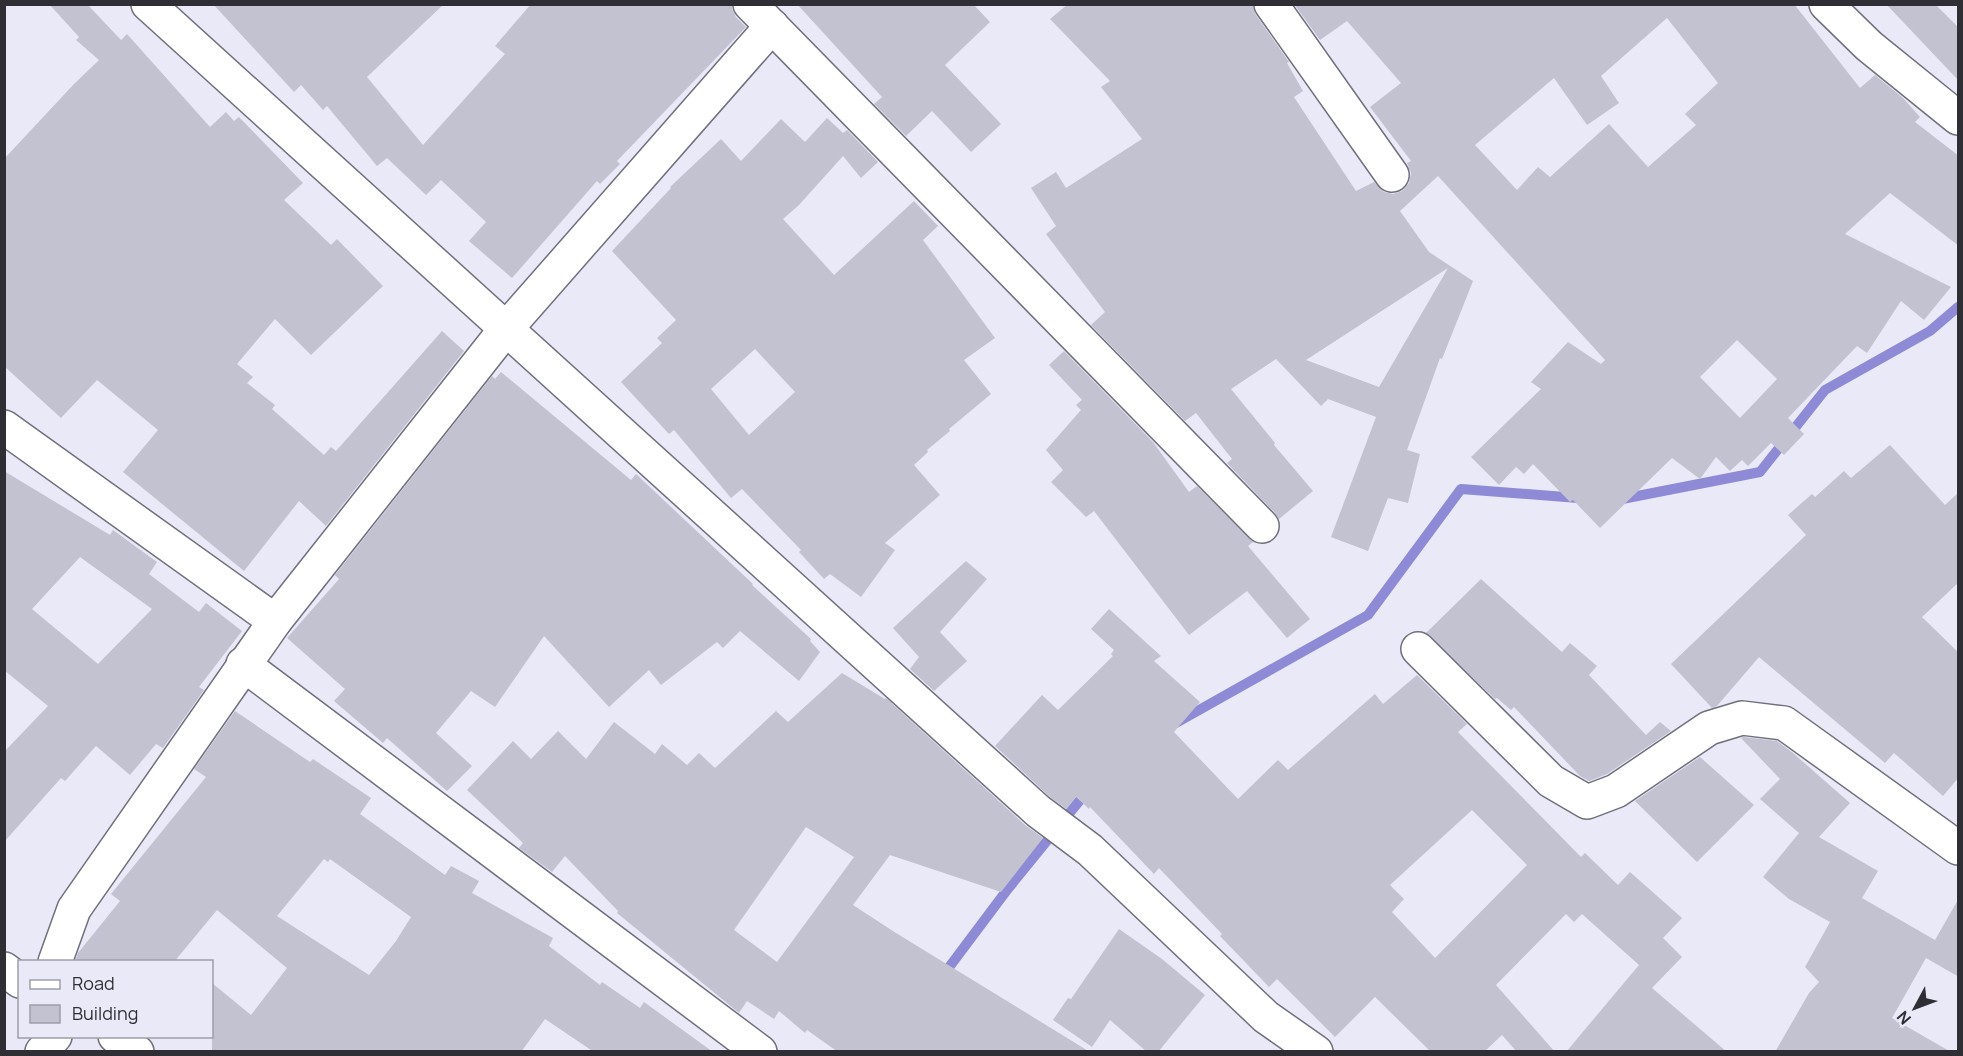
<svg xmlns="http://www.w3.org/2000/svg" width="1963" height="1056" viewBox="0 0 1963 1056" font-family="Manrope,sans-serif">
<style>
.lines{fill:none;stroke-linecap:round;stroke-linejoin:round}
.stream{stroke:#8e8ad5;stroke-width:10}
.building{fill:#c2c2d0;fill-rule:evenodd}
.minor-casing{stroke:#70707c;stroke-width:36}
.minor{stroke:#fff;stroke-width:33}
</style>
<rect width="100%" height="100%" fill="#e9e9f8"/>
<g class="lines">
<g class="stream">
<path d="M 1617,500 L 1760,472 L 1825,390 L 1930,331 L 1958,307"/>
<path d="M 1176,723 L 1368,615 L 1461,489 L 1578,498"/>
<path d="M 941,978 L 1007,890 L 1089,789"/>
</g>
</g>
<g class="building">
<path d="M 49,4 L 87,4 L 121,40 L 127,34 L 210,127 L 226,112 L 234,121 L 239,117 L 303,183 L 284,200 L 331,245 L 337,239 L 383,286 L 311,355 L 275,319 L 237,364 L 253,377 L 247,383 L 275,405 L 272,409 L 324,455 L 331,447 L 336,451 L 442,331 L 464,351 L 326,526 L 299,501 L 244,571 L 123,472 L 158,430 L 97,380 L 61,418 L 4,366 L 4,159 L 74,84 L 99,60 L 76,40 L 79,37 Z"/>
<path d="M 213,4 L 444,4 L 367,77 L 423,145 L 505,54 L 495,46 L 531,4 L 732,4 L 732,9 L 736,17 L 746,27 L 617,161 L 620,164 L 600,184 L 597,181 L 512,278 L 469,241 L 486,222 L 441,180 L 426,195 L 387,158 L 377,166 L 327,106 L 323,110 L 301,85 L 294,92 Z"/>
<path d="M 797,4 L 973,4 L 990,22 L 945,65 L 1001,124 L 971,152 L 932,111 L 906,136 L 874,104 L 882,97 Z"/>
<path d="M 1068,4 L 1252,4 L 1256,15 L 1289,62 L 1287,63 L 1303,91 L 1294,97 L 1356,191 L 1374,182 L 1384,192 L 1393,194 L 1402,191 L 1409,183 L 1411,173 L 1407,163 L 1411,161 L 1370,107 L 1401,83 L 1347,21 L 1320,40 L 1294,4 L 1794,4 L 1860,88 L 1875,75 L 1903,98 L 1920,117 L 1915,122 L 1959,156 L 1959,246 L 1890,193 L 1845,234 L 1951,287 L 1924,320 L 1901,301 L 1867,353 L 1857,346 L 1788,418 L 1804,434 L 1784,455 L 1771,443 L 1748,466 L 1742,460 L 1730,471 L 1716,457 L 1700,479 L 1672,458 L 1600,528 L 1573,500 L 1570,502 L 1533,464 L 1524,474 L 1516,467 L 1499,485 L 1471,457 L 1541,389 L 1531,382 L 1568,342 L 1601,364 L 1605,360 L 1438,176 L 1400,211 L 1429,252 L 1473,281 L 1442,359 L 1440,358 L 1407,450 L 1420,454 L 1408,503 L 1388,498 L 1368,551 L 1331,537 L 1376,417 L 1328,399 L 1321,406 L 1276,359 L 1231,389 L 1275,443 L 1274,445 L 1313,491 L 1279,519 L 1275,513 L 1227,463 L 1232,459 L 1196,413 L 1185,421 L 1091,325 L 1105,312 L 1046,234 L 1056,226 L 1031,188 L 1056,172 L 1066,188 L 1142,139 L 1101,87 L 1110,81 L 1050,19 ZM 1667,18 L 1718,83 L 1685,114 L 1696,125 L 1648,167 L 1609,124 L 1550,177 L 1538,167 L 1517,190 L 1475,145 L 1554,78 L 1587,125 L 1619,103 L 1601,76 ZM 1448,268 L 1379,387 L 1306,360 ZM 1737,340 L 1777,379 L 1740,418 L 1700,377 Z"/>
<path d="M 1886,4 L 1935,4 L 1959,28 L 1959,81 Z"/>
<path d="M 827,118 L 843,133 L 847,130 L 878,162 L 861,178 L 843,156 L 799,205 L 783,219 L 834,275 L 914,201 L 938,226 L 923,240 L 995,338 L 964,360 L 991,394 L 949,429 L 950,431 L 927,450 L 928,452 L 914,465 L 940,495 L 885,543 L 895,550 L 861,597 L 830,574 L 824,579 L 799,552 L 801,550 L 742,489 L 731,498 L 674,430 L 669,434 L 621,382 L 662,343 L 657,338 L 676,320 L 612,251 L 671,188 L 670,187 L 721,139 L 741,161 L 781,119 L 805,142 ZM 755,349 L 795,392 L 749,435 L 711,389 Z"/>
<path d="M 1064,351 L 1153,442 L 1189,492 L 1197,486 L 1253,542 L 1248,546 L 1310,619 L 1287,638 L 1247,591 L 1189,635 L 1094,511 L 1086,517 L 1051,482 L 1063,470 L 1046,450 L 1081,410 L 1076,405 L 1082,400 L 1049,365 Z"/>
<path d="M 501,372 L 631,480 L 636,474 L 753,584 L 752,585 L 811,639 L 810,641 L 820,652 L 799,681 L 740,631 L 723,648 L 717,642 L 661,685 L 649,670 L 609,707 L 544,636 L 495,707 L 471,691 L 436,733 L 472,766 L 447,791 L 387,738 L 383,743 L 334,701 L 345,689 L 287,638 L 339,579 L 335,575 L 492,376 L 495,379 Z"/>
<path d="M 1890,445 L 1945,505 L 1959,492 L 1959,582 L 1922,617 L 1959,653 L 1959,777 L 1943,796 L 1894,753 L 1885,763 L 1759,657 L 1717,706 L 1712,708 L 1671,664 L 1806,535 L 1788,515 L 1812,494 L 1815,497 L 1844,471 L 1851,478 Z"/>
<path d="M 4,471 L 110,535 L 113,530 L 157,562 L 149,574 L 199,612 L 206,603 L 242,631 L 199,687 L 204,690 L 163,748 L 156,744 L 130,775 L 96,746 L 65,781 L 61,778 L 4,842 L 4,752 L 48,706 L 4,670 ZM 80,557 L 152,609 L 98,664 L 32,609 Z"/>
<path d="M 966,561 L 987,579 L 940,632 L 967,661 L 934,691 L 910,669 L 919,657 L 893,628 Z"/>
<path d="M 1481,579 L 1562,652 L 1570,643 L 1597,666 L 1589,675 L 1646,735 L 1660,722 L 1671,731 L 1607,774 L 1589,781 L 1580,776 L 1514,707 L 1511,710 L 1497,698 L 1495,699 L 1426,633 Z"/>
<path d="M 1109,609 L 1161,656 L 1154,661 L 1200,702 L 1174,732 L 1238,799 L 1278,760 L 1288,770 L 1375,694 L 1383,704 L 1417,675 L 1467,724 L 1458,732 L 1581,857 L 1585,853 L 1618,885 L 1630,872 L 1682,918 L 1663,938 L 1682,957 L 1652,988 L 1727,1052 L 1566,1052 L 1639,965 L 1582,914 L 1574,922 L 1566,914 L 1496,985 L 1555,1052 L 1517,1052 L 1502,1035 L 1484,1052 L 1431,1052 L 1375,997 L 1335,1037 L 1277,979 L 1269,987 L 1220,936 L 1222,934 L 1159,868 L 1154,874 L 1090,807 L 1089,809 L 1076,797 L 1066,809 L 1050,797 L 995,746 L 1042,695 L 1058,710 L 1113,656 L 1111,654 L 1114,650 L 1091,629 ZM 1472,810 L 1527,865 L 1435,958 L 1392,912 L 1404,899 L 1390,885 Z"/>
<path d="M 842,673 L 885,699 L 886,698 L 1025,825 L 1043,838 L 1001,892 L 890,855 L 853,905 L 896,933 L 1090,1052 L 838,1052 L 807,1030 L 805,1033 L 779,1011 L 774,1019 L 747,1001 L 739,1013 L 617,913 L 618,911 L 565,856 L 552,872 L 519,848 L 523,843 L 467,790 L 513,741 L 531,759 L 558,731 L 586,759 L 614,722 L 655,754 L 662,744 L 687,765 L 699,753 L 715,768 L 776,711 L 788,722 ZM 806,827 L 854,857 L 777,962 L 734,930 Z"/>
<path d="M 235,711 L 310,762 L 313,759 L 371,798 L 360,814 L 445,875 L 451,866 L 479,881 L 472,893 L 553,938 L 549,946 L 600,985 L 602,982 L 640,1008 L 644,1002 L 713,1052 L 594,1052 L 545,1019 L 521,1052 L 212,1052 L 212,983 L 251,1015 L 287,968 L 217,910 L 174,962 L 75,962 L 78,953 L 120,901 L 111,894 L 206,777 L 194,769 ZM 324,859 L 328,862 L 330,859 L 411,917 L 396,941 L 369,975 L 277,916 Z"/>
<path d="M 1744,737 L 1777,741 L 1793,753 L 1850,803 L 1819,837 L 1878,871 L 1862,898 L 1935,940 L 1959,898 L 1959,977 L 1926,958 L 1892,1018 L 1951,1052 L 1775,1052 L 1809,993 L 1819,982 L 1805,967 L 1830,922 L 1789,899 L 1763,877 L 1799,833 L 1760,799 L 1780,779 L 1741,738 Z"/>
<path d="M 1700,757 L 1754,805 L 1697,862 L 1635,801 Z"/>
<path d="M 1119,929 L 1162,959 L 1205,995 L 1158,1052 L 1147,1052 L 1110,1020 L 1092,1047 L 1053,1020 L 1068,998 L 1071,999 Z"/>
</g>
<g class="lines">
<g class="minor-casing">
<g id="minor">
<path d="M 148,4 L 1038,811 L 1090,850 L 1266,1017 L 1316,1052"/>
<path d="M 750,4 L 1262,526"/>
<path d="M 1271,4 L 1392,175"/>
<path d="M 1826,4 L 1869,46 L 1958,118"/>
<path d="M 4,427 L 275,621"/>
<path d="M 1418,649 L 1551,781 L 1587,802 L 1616,791 L 1709,728 L 1742,718 L 1784,723 L 1958,848"/>
<path d="M 243,664 L 760,1052"/>
<path d="M 55,962 L 74,909 L 275,621 L 505,330 L 772,26"/>
<path d="M 4,969 L 20,981"/>
<path d="M 115,1036 L 137,1052"/>
<path d="M 42,1052 L 55,1036"/>
</g>
</g>
<use href="#minor" class="minor"/>
</g>
<rect width="1963" height="1056" fill="none" stroke="#2e2e34" stroke-width="12"/>
<rect x="18" y="960" width="195" height="78" fill="#e9e9f8" stroke="#9e9eaa" stroke-width="1.5"/>
<rect x="30" y="980" width="30" height="9" fill="#ffffff" stroke="#9e9eaa" stroke-width="1.5"/>
<text x="72" y="990" font-size="18" fill="#2e2e34">Road</text>
<rect x="30" y="1005" width="30" height="18" fill="#c2c2d0" stroke="#9e9eaa" stroke-width="1.5"/>
<text x="72" y="1020" font-size="18" fill="#2e2e34">Building</text>
<g transform="translate(1915 1008) rotate(229)" stroke="#e9e9f8" stroke-width="4.5" paint-order="stroke">
<path d="M0-4.5L10 22L0 15L-10 22Z" fill="#2e2e34"/>
<text y="-9" font-size="16" font-weight="bold" text-anchor="middle" fill="#2e2e34">N</text>
</g>
</svg>
